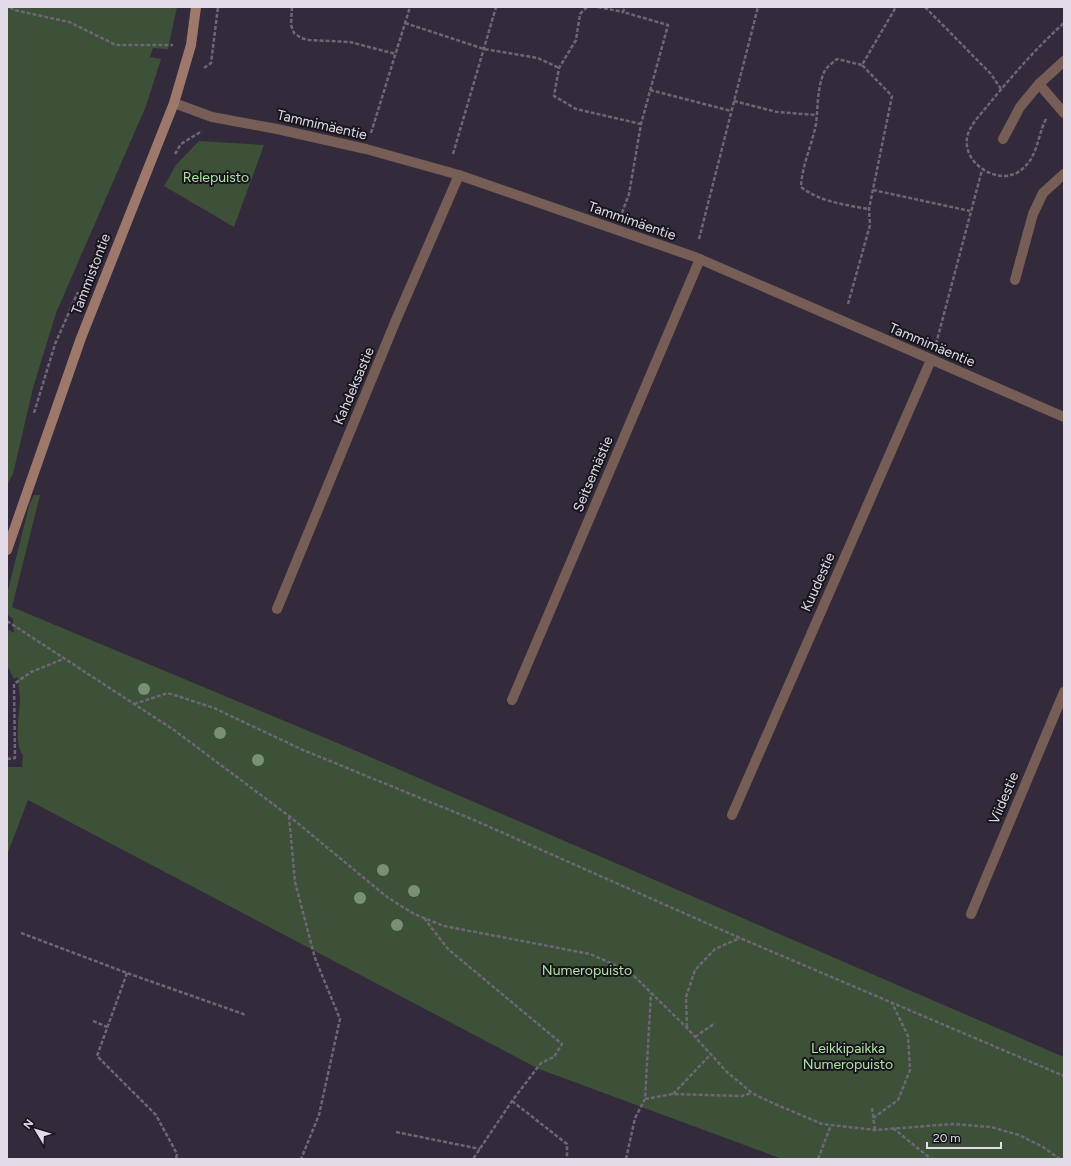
<svg xmlns="http://www.w3.org/2000/svg" width="1071" height="1166" viewBox="0 0 1071 1166" font-family="Figtree,sans-serif">
<style>
.green{fill:#3d5138}
.lines{fill:none;stroke-linecap:round;stroke-linejoin:round}
.path{stroke:#6d6675;stroke-width:2.5;stroke-dasharray:4 2;stroke-linecap:butt}
.lane{stroke:#765e56;stroke-width:10}
.street{stroke:#765e56;stroke-width:10}
.secondary{stroke:#9e796b;stroke-width:10}
.tree{fill:#789074}
.labels{text-anchor:middle;dominant-baseline:central;stroke-width:4;stroke-linejoin:round;paint-order:stroke}
.street-label{font-size:14px;fill:#e0dbe6;stroke:#18151d}
.park-label{font-size:14px;fill:#b0e4a2;stroke:#18151d}
</style>
<rect width="100%" height="100%" fill="#332a3c"/>
<g class="green">
<path d="M 7,7 L 177,7 L 168,49 L 153,48 L 150,57 L 161,59 L 146,106 L 56,313 L 33,388 L 13,474 L 7,485 Z"/>
<path d="M 199,141 L 264,145 L 234,227 L 164,186 L 176,165 Z"/>
<path d="M 34,495 L 40,495 L 12,607 L 347,747 L 1064,1057 L 1064,1159 L 782,1159 L 539,1069 L 28,800 L 7,855 L 7,767 L 22,767 L 23,755 C 14,745 19,715 20,702 C 20,694 18,685 18,677 L 14,679 L 7,665 L 7,629 L 14,633 L 13,619 L 7,614 L 7,594 L 29,506 Z"/>
</g>
<g class="lines">
<g class="path">
<path d="M 10,7 L 14,10 L 69,22 L 116,45 L 173,45"/>
<path d="M 292,7 L 291,25 L 294,33 L 301,38 L 309,40 L 350,42 L 396,54"/>
<path d="M 587,7 L 580,14 L 576,40 L 559,68 L 554,96 L 576,109 L 641,124"/>
<path d="M 598,7 L 623,12"/>
<path d="M 925,7 L 991,74 L 1001,89"/>
<path d="M 405,23 L 484,49 L 538,58 L 559,68"/>
<path d="M 862,65 L 837,59 C 831,64 825,68 823,75 C 817,91 818,108 816,124 C 812,145 802,165 801,187 C 820,202 846,205 869,209"/>
<path d="M 204,68 L 211,63 L 218,7"/>
<path d="M 650,90 L 731,111"/>
<path d="M 734,101 L 777,112 L 816,115"/>
<path d="M 1046,119 C 1037,137 1038,157 1021,170 C 999,188 959,162 968,134 C 972,122 982,113 989,104 C 1012,76 1037,47 1064,23"/>
<path d="M 371,133 L 410,7"/>
<path d="M 175,154 L 181,144 L 202,131"/>
<path d="M 453,154 L 496,7"/>
<path d="M 873,190 L 970,211"/>
<path d="M 622,213 L 629,194 L 641,124 L 668,25 L 623,12 L 625,7"/>
<path d="M 699,239 L 758,7"/>
<path d="M 848,304 L 870,225 L 869,209 L 892,96 L 862,65 L 896,7"/>
<path d="M 936,344 L 982,170"/>
<path d="M 34,413 L 55,344 L 78,292"/>
<path d="M 7,621 L 174,730 L 289,816 L 387,897 L 414,914 L 444,926 L 590,954 L 613,964 L 634,976 L 687,1028 L 726,1071 L 752,1093 L 768,1101 L 822,1124 L 875,1130 L 953,1124 L 991,1127 L 1019,1135 L 1043,1147 L 1060,1159"/>
<path d="M 134,704 L 168,693 L 214,708 L 303,750 L 474,820 L 740,938 L 1064,1076"/>
<path d="M 7,759 L 15,758 L 14,684 L 31,672 L 63,659"/>
<path d="M 289,816 L 295,882 L 315,958 L 340,1019 L 319,1115 L 301,1159"/>
<path d="M 424,918 L 448,949 L 562,1044 L 554,1057 L 541,1063 L 512,1101 L 473,1159"/>
<path d="M 21,933 L 127,973 L 246,1015"/>
<path d="M 127,973 L 97,1056 L 156,1115 L 177,1154 L 176,1159"/>
<path d="M 93,1021 L 107,1027"/>
<path d="M 687,1027 L 686,997 L 695,970 L 715,949 L 740,938"/>
<path d="M 695,1037 L 715,1023"/>
<path d="M 673,1094 L 711,1054"/>
<path d="M 645,1099 L 673,1094 L 742,1096 L 752,1093"/>
<path d="M 512,1101 L 567,1144 L 567,1159"/>
<path d="M 872,1108 L 875,1130"/>
<path d="M 873,1118 L 898,1100 L 910,1070 L 908,1036 L 892,1003"/>
<path d="M 893,1128 L 931,1159"/>
<path d="M 396,1132 L 480,1149"/>
<path d="M 626,1159 L 635,1118 L 645,1099 L 651,993"/>
<path d="M 818,1159 L 831,1125"/>
</g>
<g class="lane">
<path d="M 1039,84 L 1064,113"/>
<path d="M 1015,280 L 1033,214 L 1043,193 L 1064,174"/>
</g>
<g class="street">
<path d="M 174,103 L 212,117 L 277,129 L 366,149 L 459,175 L 695,257 L 1064,417"/>
<path d="M 1003,139 L 1020,107 L 1039,84 L 1064,61"/>
<path d="M 277,609 L 396,320 L 459,175"/>
<path d="M 512,700 L 700,259"/>
<path d="M 732,815 L 931,360"/>
<path d="M 971,914 L 1064,692"/>
</g>
<path class="secondary" d="M 7,550 L 81,338 L 174,103 L 191,45 L 196,7"/>
</g>
<g class="tree">
<circle cx="144" cy="689" r="6"/>
<circle cx="220" cy="733" r="6"/>
<circle cx="258" cy="760" r="6"/>
<circle cx="383" cy="870" r="6"/>
<circle cx="414" cy="891" r="6"/>
<circle cx="360" cy="898" r="6"/>
<circle cx="397" cy="925" r="6"/>
</g>
<g class="labels">
<g class="street-label">
<text transform="translate(322 125) rotate(13)">Tammimäentie</text>
<text transform="translate(632 221) rotate(19)">Tammimäentie</text>
<text transform="translate(91 274) rotate(-69)">Tammistontie</text>
<text transform="translate(932 345) rotate(23)">Tammimäentie</text>
<text transform="translate(354 386) rotate(-67)">Kahdeksastie</text>
<text transform="translate(593 474) rotate(-67)">Seitsemästie</text>
<text transform="translate(818 582) rotate(-66)">Kuudestie</text>
<text transform="translate(1004 798) rotate(-67)">Viidestie</text>
</g>
<g class="park-label">
<text x="216" y="177">Relepuisto</text>
<text x="587" y="970">Numeropuisto</text>
<text x="848" y="1048">Leikkipaikka<tspan x="848" dy="16">Numeropuisto</tspan></text>
</g>
</g>
<rect width="1071" height="1166" fill="none" stroke="#e0dbe6" stroke-width="16"/>
<g transform="translate(36 1130) rotate(308)" stroke="#18151d" stroke-width="3" paint-order="stroke">
<path d="M0-3L7 15L0 10L-7 15Z" fill="#e0dbe6"/>
<text y="-6" font-size="11" font-weight="bold" text-anchor="middle" fill="#e0dbe6">N</text>
</g>
<path d="M927 1142v6h74v-6" fill="none" stroke="#e0dbe6" stroke-width="2"/>
<text x="933" y="1142" font-size="12" fill="#e0dbe6" stroke="#18151d" stroke-width="3" paint-order="stroke">20 m</text>
</svg>
